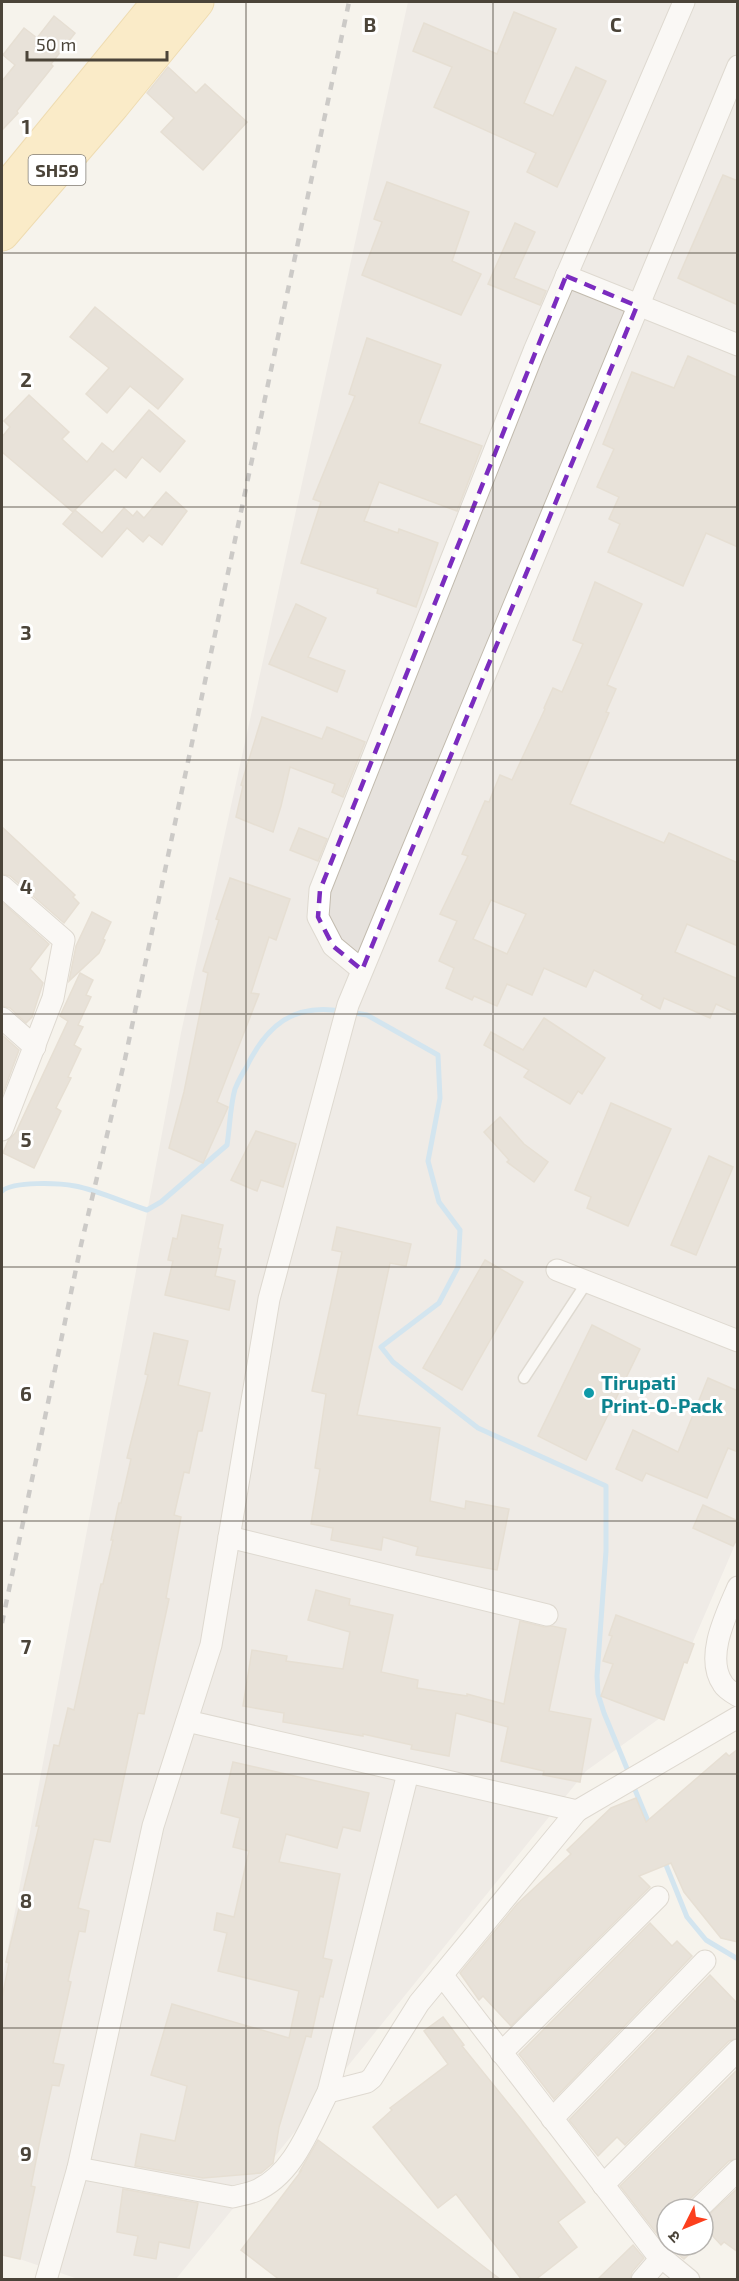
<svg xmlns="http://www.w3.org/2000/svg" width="739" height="2281" viewBox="0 0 739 2281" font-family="'Exo 2','Noto Sans Devanagari',sans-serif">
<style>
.industrial{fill:#e6e2dd}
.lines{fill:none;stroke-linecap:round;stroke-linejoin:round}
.stream{stroke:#a9d4f2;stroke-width:5}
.building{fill:#d8cfc1;stroke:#d3c7b4;stroke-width:1.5;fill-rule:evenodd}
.lane-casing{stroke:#c2bbae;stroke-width:13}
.street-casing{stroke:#c2bbae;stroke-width:23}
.primary-casing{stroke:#e6c16a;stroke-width:35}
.lane{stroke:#fff;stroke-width:10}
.street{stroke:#fff;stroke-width:21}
.primary{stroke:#ffe39c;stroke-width:33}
.rail{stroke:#9a9a9a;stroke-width:4.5;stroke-dasharray:8 8;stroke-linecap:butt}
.marked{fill:none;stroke:#7b2cbf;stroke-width:4.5;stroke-dasharray:12 8;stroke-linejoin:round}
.grid{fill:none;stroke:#4b4439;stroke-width:1.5;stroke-opacity:0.55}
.culture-dot{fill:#0f9aa8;stroke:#fff;stroke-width:2}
.labels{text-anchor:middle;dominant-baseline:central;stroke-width:6;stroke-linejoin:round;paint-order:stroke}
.shield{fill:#fff;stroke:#817c74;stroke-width:1.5}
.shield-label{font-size:18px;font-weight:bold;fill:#4b4439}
.culture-label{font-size:20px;font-weight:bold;fill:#0d838f;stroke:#fff;text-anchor:start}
.grid-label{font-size:20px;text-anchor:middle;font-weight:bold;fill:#4b4439;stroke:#fff;stroke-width:6;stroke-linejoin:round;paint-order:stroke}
</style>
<rect width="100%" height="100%" fill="#f6f3ec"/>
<path class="industrial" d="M 408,2 L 737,2 L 737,1540 L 660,1718 L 586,1771 L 176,2279 L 78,2279 L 2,2253 L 2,1980 L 181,1033 Z"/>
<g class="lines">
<g class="stream">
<path d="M 350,1012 L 367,1015 L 438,1055 L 440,1098 L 428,1161 L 439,1202 L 460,1230 L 458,1267 L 439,1303 L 381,1347 L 393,1362 L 478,1428 L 606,1486 L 606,1551 L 597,1676 L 598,1694 L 604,1713 L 630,1776"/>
<path d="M 2,1191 C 14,1181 59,1183 75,1186 C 97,1190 125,1203 147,1210 L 161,1202 L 227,1145 C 230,1127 230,1106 235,1089 C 238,1082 242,1074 246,1068 C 266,1026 293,1003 341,1011"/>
<path d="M 633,1785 L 650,1826"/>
<path d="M 664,1860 L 687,1917 L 706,1940 L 738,1959"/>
</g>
</g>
<g class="building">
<path d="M 514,12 L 556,29 L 524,103 L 553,116 L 576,67 L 606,81 L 557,187 L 527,172 L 536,153 L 434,107 L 452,67 L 413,51 L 424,23 L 497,54 Z"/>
<path d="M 54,16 L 75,33 L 51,64 L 53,66 L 46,75 L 17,111 L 18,113 L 2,130 L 2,81 L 15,65 L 3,55 L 24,28 L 37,38 Z"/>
<path d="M 168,67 L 196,93 L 205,84 L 247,122 L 203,170 L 161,132 L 174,118 L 147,93 Z"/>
<path d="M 723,175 L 738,181 L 738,305 L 678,278 Z"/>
<path d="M 387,182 L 469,212 L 452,261 L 481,274 L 461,315 L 362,275 L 382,222 L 374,219 Z"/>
<path d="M 515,223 L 535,232 L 514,278 L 546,291 L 540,305 L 488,284 Z"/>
<path d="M 95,307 L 183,379 L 158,409 L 130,386 L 107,413 L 86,394 L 109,368 L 70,337 Z"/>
<path d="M 367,338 L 441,365 L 419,423 L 482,446 L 457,511 L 379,482 L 364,521 L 398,533 L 399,529 L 438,543 L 416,607 L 377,593 L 378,589 L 301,563 L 321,502 L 313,499 L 355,396 L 349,394 Z"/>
<path d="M 688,356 L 738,378 L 738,547 L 706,533 L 683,586 L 608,552 L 620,524 L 609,519 L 619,497 L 597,487 L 614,449 L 603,444 L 632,372 L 674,388 Z"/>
<path d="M 29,395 L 69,432 L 62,439 L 87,462 L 102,443 L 113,452 L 149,410 L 185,441 L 160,472 L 142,457 L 126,478 L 115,469 L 73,512 L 2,452 L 2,437 L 10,427 L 4,421 Z"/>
<path d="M 166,492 L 187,511 L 162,545 L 149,535 L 143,542 L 127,528 L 102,557 L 63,524 L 75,510 L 102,533 L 124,508 L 133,516 L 137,511 L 144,518 Z"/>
<path d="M 595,582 L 642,604 L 607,685 L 616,689 L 606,712 L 609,713 L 570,804 L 664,843 L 669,833 L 738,863 L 738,946 L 687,924 L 675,952 L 738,979 L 738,1014 L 716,1004 L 710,1018 L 664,998 L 660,1009 L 641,999 L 643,995 L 594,970 L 586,987 L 544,968 L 532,995 L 507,984 L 497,1006 L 474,996 L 472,1000 L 446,988 L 454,968 L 439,961 L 457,921 L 440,914 L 468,856 L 462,854 L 485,801 L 489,802 L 500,775 L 512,780 L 545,709 L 544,708 L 553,688 L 562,692 L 583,644 L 573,640 ZM 491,900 L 526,914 L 507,954 L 473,939 Z"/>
<path d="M 296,604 L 326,618 L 308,657 L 345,671 L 337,692 L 269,664 Z"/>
<path d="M 262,717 L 322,739 L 327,727 L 365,742 L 343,797 L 332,792 L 335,784 L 290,767 L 281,806 L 273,832 L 236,817 L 243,786 L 241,785 Z"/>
<path d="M 2,827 L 75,895 L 73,897 L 79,903 L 64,923 L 10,876 L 2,874 Z"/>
<path d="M 299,828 L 327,839 L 318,861 L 290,850 Z"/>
<path d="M 230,878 L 290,899 L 276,940 L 269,937 L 251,993 L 259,994 L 217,1102 L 228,1107 L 203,1163 L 169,1148 L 184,1092 L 208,973 L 203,971 L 219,920 L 216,919 Z"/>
<path d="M 2,902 L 49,944 L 30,969 L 43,983 L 32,1017 L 26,1023 L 10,1008 L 2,1006 Z"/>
<path d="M 92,912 L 111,922 L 103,939 L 105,940 L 99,953 L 69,981 L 76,946 Z"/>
<path d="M 80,973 L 93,980 L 86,995 L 91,997 L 78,1025 L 83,1027 L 74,1045 L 81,1049 L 68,1077 L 71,1078 L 56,1108 L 61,1111 L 34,1168 L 3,1153 L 8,1141 L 16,1132 L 68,1021 L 60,1016 Z"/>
<path d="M 544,1018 L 605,1058 L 582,1094 L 578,1091 L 570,1104 L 524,1077 L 529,1070 L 484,1045 L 491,1032 L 523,1050 Z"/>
<path d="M 2,1035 L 19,1050 L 2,1096 Z"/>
<path d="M 611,1103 L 671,1129 L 628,1226 L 587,1208 L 591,1197 L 575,1190 Z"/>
<path d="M 500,1117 L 524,1144 L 548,1162 L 534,1182 L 507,1162 L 509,1160 L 484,1132 Z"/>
<path d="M 256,1131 L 296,1144 L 283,1187 L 261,1180 L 257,1191 L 231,1180 Z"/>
<path d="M 709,1156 L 733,1167 L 696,1255 L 671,1245 Z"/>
<path d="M 182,1215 L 223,1225 L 218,1248 L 221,1249 L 215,1276 L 235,1281 L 229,1310 L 165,1295 L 173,1261 L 168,1260 L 173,1238 L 177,1239 Z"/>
<path d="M 337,1227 L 411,1244 L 406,1266 L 390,1263 L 357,1415 L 440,1428 L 430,1501 L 465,1509 L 466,1501 L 509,1509 L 497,1570 L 416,1555 L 418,1547 L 383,1537 L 381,1550 L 331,1540 L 333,1528 L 311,1524 L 320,1469 L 315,1468 L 326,1394 L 312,1391 L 342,1252 L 332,1250 Z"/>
<path d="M 485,1260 L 523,1282 L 462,1390 L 423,1368 Z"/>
<path d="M 592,1325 L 640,1349 L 586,1460 L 538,1436 Z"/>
<path d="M 154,1333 L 188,1341 L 178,1385 L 210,1393 L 202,1431 L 198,1431 L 189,1473 L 184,1472 L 174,1515 L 181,1517 L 166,1598 L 169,1599 L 144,1714 L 138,1713 L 110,1842 L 94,1839 L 78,1908 L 89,1911 L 85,1932 L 79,1931 L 68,1981 L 71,1982 L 53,2063 L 64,2065 L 59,2086 L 52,2085 L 40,2140 L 31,2186 L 35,2187 L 20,2259 L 2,2255 L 2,1998 L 9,1963 L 6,1962 L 39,1826 L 36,1826 L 54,1745 L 59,1746 L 68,1708 L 74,1710 L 101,1584 L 103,1584 L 113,1540 L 111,1540 L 119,1503 L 121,1503 L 131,1459 L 127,1458 L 148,1375 L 145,1374 Z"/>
<path d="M 708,1378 L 738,1391 L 738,1452 L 728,1448 L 707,1498 L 646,1473 L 642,1481 L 616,1469 L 633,1430 L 678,1452 Z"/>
<path d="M 703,1505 L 738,1521 L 738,1537 L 733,1546 L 693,1528 Z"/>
<path d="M 316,1590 L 350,1599 L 349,1605 L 393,1615 L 381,1672 L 418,1680 L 417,1688 L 467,1696 L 467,1694 L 504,1704 L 520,1621 L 544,1627 L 552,1626 L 566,1629 L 549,1711 L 591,1719 L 580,1782 L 543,1775 L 544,1771 L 501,1761 L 508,1727 L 456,1713 L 449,1756 L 411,1749 L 412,1745 L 363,1734 L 363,1736 L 283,1722 L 284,1713 L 243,1706 L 252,1650 L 287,1656 L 286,1661 L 343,1669 L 350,1632 L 308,1620 Z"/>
<path d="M 616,1615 L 694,1644 L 687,1663 L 684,1662 L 664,1720 L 601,1696 L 613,1664 L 603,1661 L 612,1636 L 609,1635 Z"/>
<path d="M 738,1749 L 738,1942 L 721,1938 L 684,1892 L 671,1863 L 639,1876 L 650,1887 L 511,2026 L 483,1996 L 479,2000 L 460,1973 L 517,1904 L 571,1854 L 567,1850 L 611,1808 L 636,1798 L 646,1822 L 726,1753 L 729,1756 Z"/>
<path d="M 233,1762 L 369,1793 L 360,1831 L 343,1827 L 337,1848 L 286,1834 L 279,1862 L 340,1874 L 323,1958 L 332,1960 L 323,1997 L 320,1996 L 311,2037 L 306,2036 L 279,2127 L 273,2163 L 261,2173 L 203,2178 L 135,2166 L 141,2134 L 175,2141 L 187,2086 L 151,2075 L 172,2004 L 289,2038 L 299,1991 L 218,1971 L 227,1933 L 214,1930 L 217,1913 L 234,1917 L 249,1851 L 233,1847 L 240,1818 L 221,1813 Z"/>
<path d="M 650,1923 L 672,1946 L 677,1941 L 692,1956 L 554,2099 L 519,2054 Z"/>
<path d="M 710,1975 L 738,2004 L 738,2038 L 729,2041 L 625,2145 L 617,2137 L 598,2156 L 569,2120 Z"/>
<path d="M 443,2017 L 464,2045 L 462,2046 L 521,2119 L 585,2202 L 558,2222 L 577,2247 L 535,2280 L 522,2280 L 456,2194 L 438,2208 L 373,2127 L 392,2110 L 390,2108 L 448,2064 L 424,2031 Z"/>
<path d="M 738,2069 L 738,2158 L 729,2161 L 689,2200 L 686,2209 L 667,2209 L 667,2245 L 699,2245 L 684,2259 L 664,2243 L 620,2186 Z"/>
<path d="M 318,2140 L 422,2219 L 501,2280 L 280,2280 L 241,2250 L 302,2170 L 300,2171 Z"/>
<path d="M 738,2188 L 738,2252 L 724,2242 L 721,2245 L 711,2234 L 703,2242 L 703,2220 Z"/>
<path d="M 123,2189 L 198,2203 L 189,2248 L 159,2242 L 156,2259 L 134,2255 L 138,2236 L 117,2232 Z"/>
<path d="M 633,2245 L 644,2258 L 632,2272 L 630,2280 L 597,2280 Z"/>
</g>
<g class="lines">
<g class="lane-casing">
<path id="lane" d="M 524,1378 L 587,1282"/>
</g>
<g class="street-casing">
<g id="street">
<path d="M 566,276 L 738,345"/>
<path d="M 2,886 L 64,940 L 53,998 L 2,1130"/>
<path d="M 362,970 L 333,946 L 318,917 L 320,890 L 534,351 L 684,2"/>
<path d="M 2,1018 L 35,1047"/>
<path d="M 557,1270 L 738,1341"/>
<path d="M 229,1537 L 547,1615"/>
<path d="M 738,1587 C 727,1613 704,1657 723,1684 C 726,1689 733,1693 738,1696"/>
<path d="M 187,1721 L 577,1811 L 738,1717"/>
<path d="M 442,1975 L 655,2252 L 689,2280"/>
<path d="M 501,2053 L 658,1897"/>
<path d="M 328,2092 L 408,1773"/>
<path d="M 552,2119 L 705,1961"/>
<path d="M 78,2168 L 233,2197 C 240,2195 248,2194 255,2191 C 294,2175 310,2126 328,2092 L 367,2082 L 372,2078 L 419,2003 L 577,1811"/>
<path d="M 603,2185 L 738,2050"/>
<path d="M 698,2209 L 738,2170"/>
<path d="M 46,2280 L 78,2168 L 153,1826 L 211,1645 L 269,1299 L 348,1005 L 738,66"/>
<path d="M 642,2280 L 661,2258"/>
</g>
</g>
<g class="primary-casing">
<g id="primary">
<path d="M 2,194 L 159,2"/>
<path d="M 2,234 L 113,105 L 197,2"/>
</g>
</g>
<use href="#lane" class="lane"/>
<use href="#street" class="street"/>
<use href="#primary" class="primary"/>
<path class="rail" d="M 2,1623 L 81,1245 L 125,1059 L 349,2"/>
</g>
<path d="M0 0H739V2281H0ZM 566,276 L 637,306 L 362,970 L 333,946 L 318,917 L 320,890 Z" fill="#f6f3ec" fill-opacity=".55" fill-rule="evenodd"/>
<path class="marked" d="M 566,276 L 637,306 L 362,970 L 333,946 L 318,917 L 320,890 Z"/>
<path class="grid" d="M 246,2 L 246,2280M 493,2 L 493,2280M 2,253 L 738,253M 2,507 L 738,507M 2,760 L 738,760M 2,1014 L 738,1014M 2,1267 L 738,1267M 2,1521 L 738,1521M 2,1774 L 738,1774M 2,2028 L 738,2028"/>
<circle class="culture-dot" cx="589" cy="1393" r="6"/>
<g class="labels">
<rect class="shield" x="28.5" y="155" width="57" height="30" rx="4.5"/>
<g class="shield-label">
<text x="57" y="170">SH59</text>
</g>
<g class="culture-label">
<text x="601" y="1382">Tirupati<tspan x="601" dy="23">Print-O-Pack</tspan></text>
</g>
</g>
<g class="grid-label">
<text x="370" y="32">B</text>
<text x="616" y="32">C</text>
<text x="26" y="134">1</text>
<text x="26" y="387">2</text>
<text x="26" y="640">3</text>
<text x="26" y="894">4</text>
<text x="26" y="1147">5</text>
<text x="26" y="1401">6</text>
<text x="26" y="1654">7</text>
<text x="26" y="1908">8</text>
<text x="26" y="2161">9</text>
</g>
<rect width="739" height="2281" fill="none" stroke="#4b4439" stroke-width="6"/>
<g transform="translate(685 2227) rotate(227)"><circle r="28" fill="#ffffff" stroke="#b7b4b0" stroke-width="1.5"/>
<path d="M0-4.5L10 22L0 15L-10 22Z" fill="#fc3f1d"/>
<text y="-9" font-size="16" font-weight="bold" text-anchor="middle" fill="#4b4439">उ</text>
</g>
<path d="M27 51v9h140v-9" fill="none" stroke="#4b4439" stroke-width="3"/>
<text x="36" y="51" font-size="18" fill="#4b4439" stroke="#ffffff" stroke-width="4.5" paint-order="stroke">50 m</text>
</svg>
